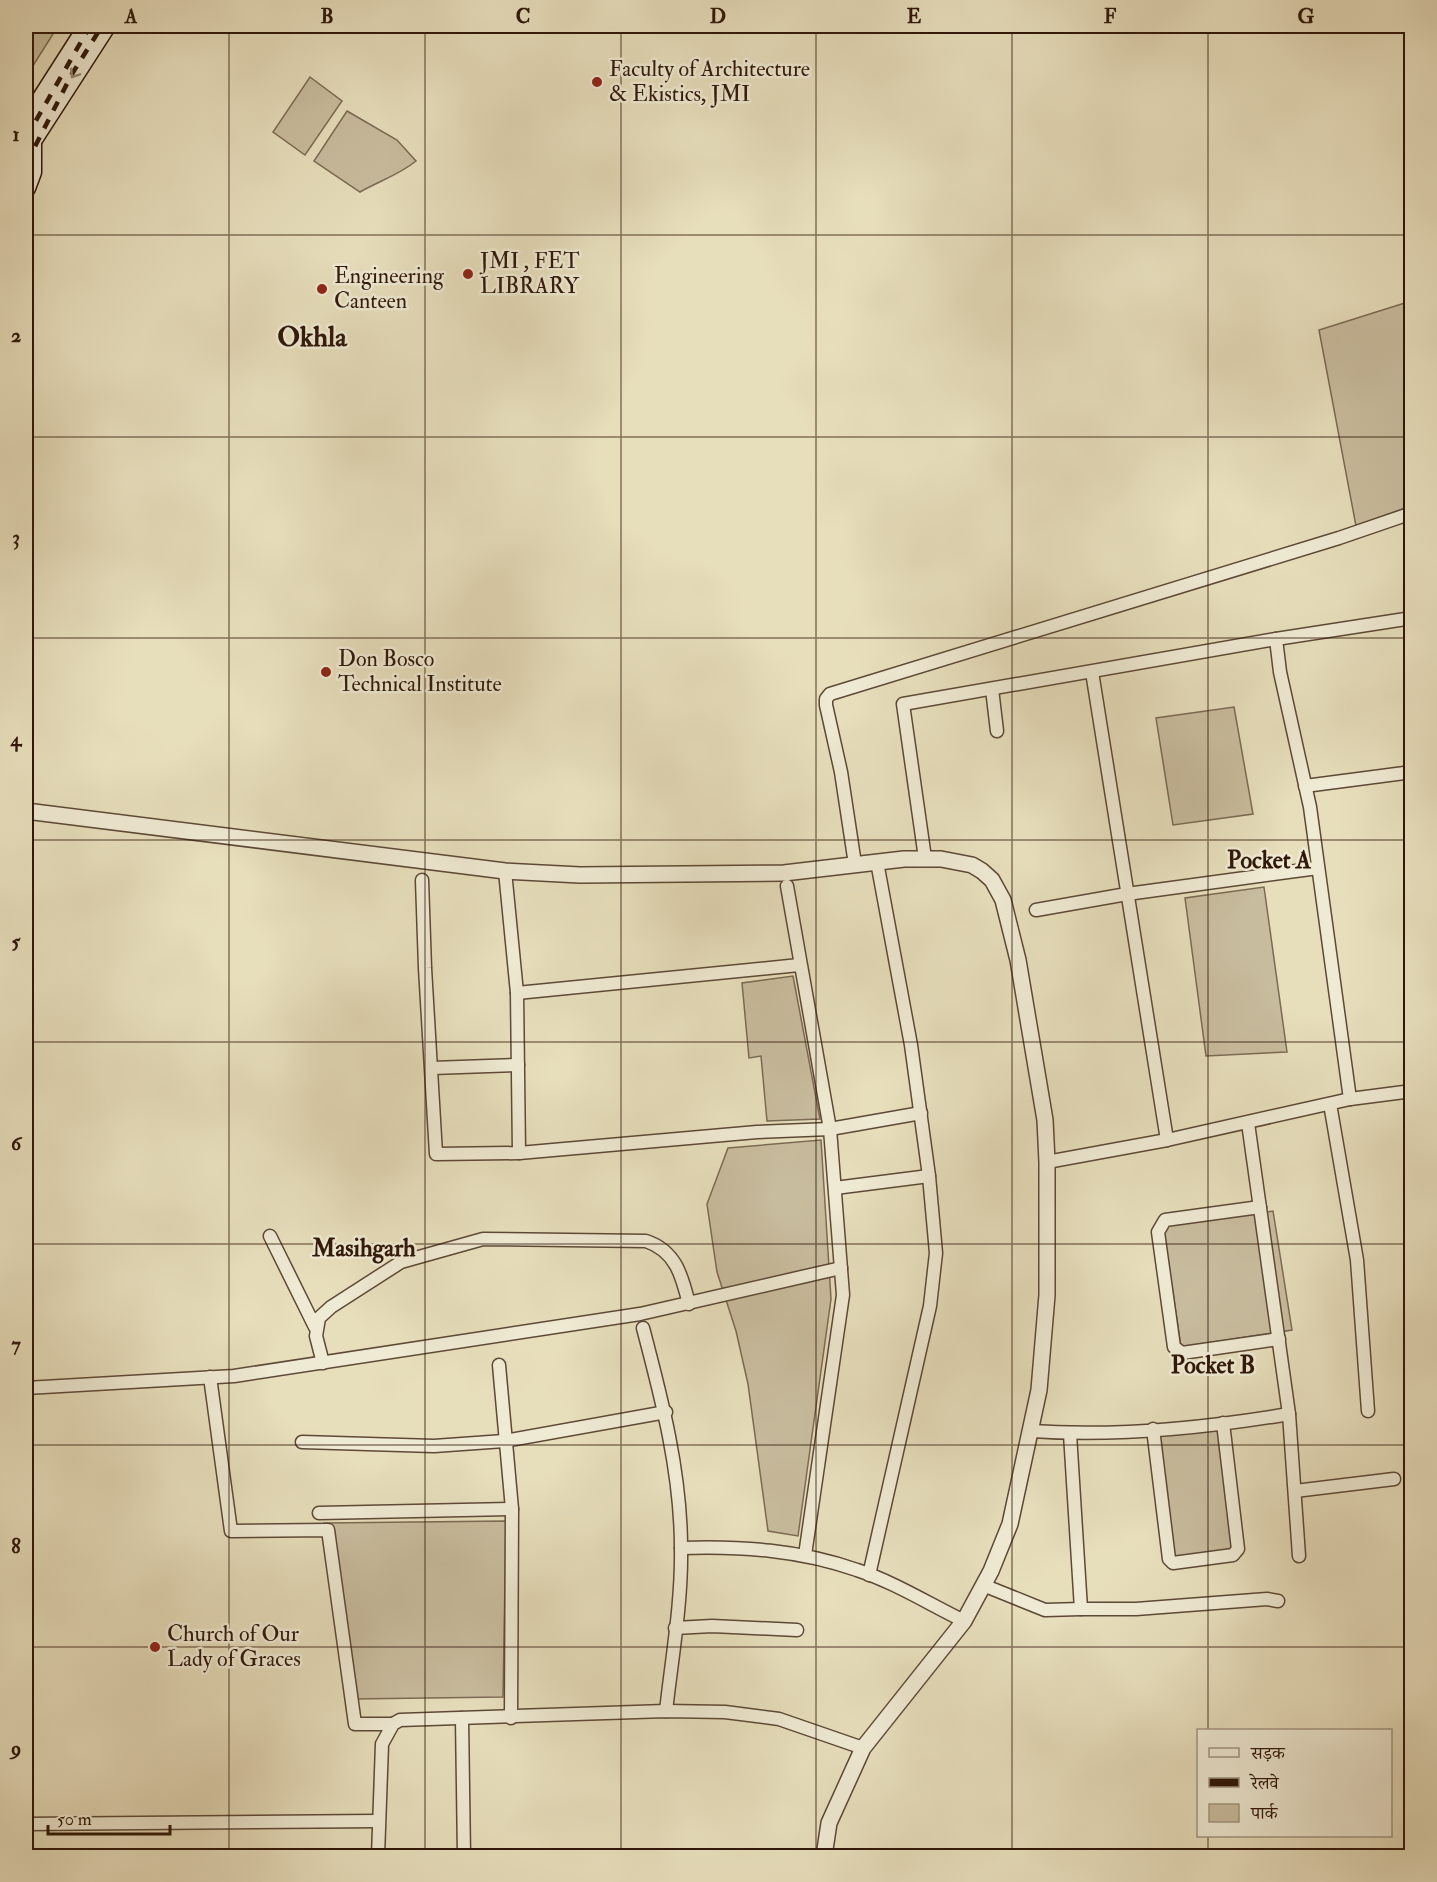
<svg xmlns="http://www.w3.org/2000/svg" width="1437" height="1882" viewBox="0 0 1437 1882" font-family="'IM FELL Double Pica','Noto Serif Devanagari',serif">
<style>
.green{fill:#c8bc9e;stroke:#7c6a54;stroke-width:1.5}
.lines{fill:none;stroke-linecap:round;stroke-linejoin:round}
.minor-casing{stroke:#5d4936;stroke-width:15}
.tertiary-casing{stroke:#5d4936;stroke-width:18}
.secondary-casing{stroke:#2f1709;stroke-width:21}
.minor{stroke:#efead3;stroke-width:12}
.tertiary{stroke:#efead3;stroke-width:15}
.secondary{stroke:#efead3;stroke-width:18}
.rail{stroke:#2f1709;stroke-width:4.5;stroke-dasharray:10 10;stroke-linecap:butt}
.oneway{stroke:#998b78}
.grid{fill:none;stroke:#2f1709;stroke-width:1.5;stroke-opacity:0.55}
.poi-dot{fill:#8f2418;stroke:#efead3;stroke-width:2}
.labels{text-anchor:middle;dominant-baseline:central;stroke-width:5;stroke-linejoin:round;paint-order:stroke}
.poi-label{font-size:22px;fill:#2f1709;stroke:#efead3;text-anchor:start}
.neighbourhood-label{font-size:24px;font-weight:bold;fill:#2f1709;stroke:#efead3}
.district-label{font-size:28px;font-weight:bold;fill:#2f1709;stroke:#efead3}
.neatline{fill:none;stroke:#2f1709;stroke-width:2}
.grid-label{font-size:20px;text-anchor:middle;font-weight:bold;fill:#2f1709}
</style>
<rect width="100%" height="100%" fill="#e7debc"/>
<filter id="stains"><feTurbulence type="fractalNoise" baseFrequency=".00333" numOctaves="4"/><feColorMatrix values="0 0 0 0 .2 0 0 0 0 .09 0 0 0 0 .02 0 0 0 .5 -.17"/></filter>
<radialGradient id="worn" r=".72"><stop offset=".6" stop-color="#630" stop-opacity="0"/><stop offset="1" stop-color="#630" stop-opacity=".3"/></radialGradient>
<g class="green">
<path d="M 26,26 L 58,26 L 26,77 Z"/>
<path d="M 310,77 L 342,101 L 305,155 L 273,132 Z"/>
<path d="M 347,111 L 397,140 L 416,161 C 399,175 379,181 360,192 L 314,161 Z"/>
<path d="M 1411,301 L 1411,506 L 1356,526 L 1319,330 Z"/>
<path d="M 1234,707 L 1253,814 L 1173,825 L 1156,718 Z"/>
<path d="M 1264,887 L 1287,1052 L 1206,1056 L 1185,898 Z"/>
<path d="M 793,976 L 820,1119 L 767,1121 L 761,1056 L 749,1058 L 742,983 Z"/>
<path d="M 821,1140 L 831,1299 L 798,1536 L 768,1531 L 748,1384 L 736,1331 L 717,1272 L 707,1204 L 728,1148 Z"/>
<path d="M 1273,1211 L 1292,1330 L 1181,1347 L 1163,1226 Z"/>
<path d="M 1220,1421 L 1234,1548 L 1173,1560 L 1155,1424 Z"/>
<path d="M 506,1521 L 503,1697 L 352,1699 L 324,1523 Z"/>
</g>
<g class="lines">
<g class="minor-casing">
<g id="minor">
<path d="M 1092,672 L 1167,1140"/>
<path d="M 992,689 L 997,731"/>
<path d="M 1305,786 L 1412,772"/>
<path d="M 925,858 L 903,704 L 1276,639"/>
<path d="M 855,864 L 841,772 L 826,705 L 826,699 L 830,694 L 1339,538 L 1412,513"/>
<path d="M 505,871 L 517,993 L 519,1153"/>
<path d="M 422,880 L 425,968 L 436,1154 L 519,1153 L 757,1132 L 830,1129 L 921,1113"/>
<path d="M 787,886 L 830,1129 L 843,1295 L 805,1555"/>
<path d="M 1036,910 L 1127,894 L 1318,868"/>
<path d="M 517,993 L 799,965"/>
<path d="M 432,1068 L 518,1065"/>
<path d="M 1350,1099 L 1310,807 L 1280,672 L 1276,639 L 1412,618"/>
<path d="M 1330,1104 L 1357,1260 L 1368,1411"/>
<path d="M 1248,1123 L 1289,1414 L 1299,1556"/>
<path d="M 1047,1162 L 1167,1140 L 1350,1099 L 1412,1091"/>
<path d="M 835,1188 L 929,1176"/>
<path d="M 1260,1207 L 1165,1220 L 1158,1232 L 1174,1347 L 1182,1353 L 1279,1339"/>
<path d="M 270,1236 L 315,1327"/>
<path d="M 643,1328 C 662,1400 681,1473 681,1548 C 682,1602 672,1657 666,1711"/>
<path d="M 323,1363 L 316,1336 L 319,1318 L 331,1307 L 401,1262 L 483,1239 L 646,1241 C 676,1251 682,1276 689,1304"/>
<path d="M 499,1365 L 512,1509 L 511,1718"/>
<path d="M 210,1377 L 231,1531 L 328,1530 L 355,1724 L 393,1724"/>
<path d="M 26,1388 L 234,1376 L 640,1314 L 841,1268"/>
<path d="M 1153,1429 L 1169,1559 L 1173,1563 L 1233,1555 L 1238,1549 L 1223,1423"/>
<path d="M 1031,1431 C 1117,1437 1205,1428 1289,1414"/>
<path d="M 1070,1434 L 1081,1609 L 1136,1609 L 1267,1599 L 1278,1601"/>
<path d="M 302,1442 L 434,1446 L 504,1441 L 666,1412"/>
<path d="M 1295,1491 L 1394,1479"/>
<path d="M 319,1513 L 512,1509"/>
<path d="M 681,1548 C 741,1546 800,1550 857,1570 C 894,1582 929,1604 964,1621"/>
<path d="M 869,1575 L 930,1306 L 936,1253 L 929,1176 L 911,1045 L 877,862"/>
<path d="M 983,1585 L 1045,1610 L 1081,1609"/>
<path d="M 675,1628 L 712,1626 L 797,1630"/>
<path d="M 462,1718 L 464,1856"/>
<path d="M 26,1824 L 378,1821"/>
<path d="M 378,1856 L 382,1744 L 393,1724 L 400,1720 L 666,1711 L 725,1712 L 779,1719 L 863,1748"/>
</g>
</g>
<g class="tertiary-casing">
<path id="tertiary" d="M 26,811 L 505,871 L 580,875 L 784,873 L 904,859 L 941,859 L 972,865 L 982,871 L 992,880 L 1003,900 L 1018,960 L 1045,1120 L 1047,1162 L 1047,1295 L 1039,1390 L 1010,1524 L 991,1571 L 964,1621 L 863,1748 L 829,1823 L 824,1856"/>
</g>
<g class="secondary-casing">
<g id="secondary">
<path d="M 26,123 L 88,26"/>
<path d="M 26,150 L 106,26"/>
<path d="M 26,188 L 32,172 L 32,138"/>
</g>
</g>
<use href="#minor" class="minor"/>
<use href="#tertiary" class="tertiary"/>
<use href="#secondary" class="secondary"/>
<g class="rail">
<path d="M 26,138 L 90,26"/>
<path d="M 26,164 L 72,74 L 102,26"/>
</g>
</g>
<defs><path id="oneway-chevron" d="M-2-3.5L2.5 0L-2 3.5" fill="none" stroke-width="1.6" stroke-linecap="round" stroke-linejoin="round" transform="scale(1.5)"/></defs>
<use class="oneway" href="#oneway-chevron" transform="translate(74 74) rotate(123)"/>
<path class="grid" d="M 229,26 L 229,1856M 425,26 L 425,1856M 621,26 L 621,1856M 816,26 L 816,1856M 1012,26 L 1012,1856M 1208,26 L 1208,1730M 26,235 L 1412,235M 26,437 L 1412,437M 26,638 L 1412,638M 26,840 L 1412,840M 26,1042 L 1412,1042M 26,1244 L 1412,1244M 26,1445 L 1412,1445M 26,1647 L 1412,1647M 1208,1836 L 1208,1856"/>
<g class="poi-dot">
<circle cx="597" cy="82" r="6"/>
<circle cx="468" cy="274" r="6"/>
<circle cx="322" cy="289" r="6"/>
<circle cx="326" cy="672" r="6"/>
<circle cx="155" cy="1647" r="6"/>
</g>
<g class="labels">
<g class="poi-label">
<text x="609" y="69">Faculty of Architecture<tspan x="609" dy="25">&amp; Ekistics, JMI</tspan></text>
<text x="480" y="261">JMI , FET<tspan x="480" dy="25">LIBRARY</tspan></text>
<text x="334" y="276">Engineering<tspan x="334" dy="25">Canteen</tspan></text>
<text x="338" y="659">Don Bosco<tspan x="338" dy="25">Technical Institute</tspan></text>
<text x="167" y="1634">Church of Our<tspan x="167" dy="25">Lady of Graces</tspan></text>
</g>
<g class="neighbourhood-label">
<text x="1269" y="860">Pocket A</text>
<text x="364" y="1248">Masihgarh</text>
<text x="1213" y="1365">Pocket B</text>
</g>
<g class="district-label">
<text x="312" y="337">Okhla</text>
</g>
</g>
<rect width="1437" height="1882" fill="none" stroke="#e7debc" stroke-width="66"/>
<rect x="1197" y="1729" width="195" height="108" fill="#efead3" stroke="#a29682" stroke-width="1.5"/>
<rect x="1209" y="1748" width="30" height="9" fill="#efead3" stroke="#a29682" stroke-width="1.5"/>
<text x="1251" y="1759" font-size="18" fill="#2f1709">सड़क</text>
<rect x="1209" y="1778" width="30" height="9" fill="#2f1709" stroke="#a29682" stroke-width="1.5"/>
<text x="1251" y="1789" font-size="18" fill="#2f1709">रेलवे</text>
<rect x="1209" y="1804" width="30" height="18" fill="#c8bc9e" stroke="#a29682" stroke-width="1.5"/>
<text x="1251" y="1819" font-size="18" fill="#2f1709">पार्क</text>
<path d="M48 1825v9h122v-9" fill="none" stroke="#2f1709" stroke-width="3"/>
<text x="57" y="1825" font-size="18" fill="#2f1709" stroke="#efead3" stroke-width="4.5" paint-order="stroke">50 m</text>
<rect x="33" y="33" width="1371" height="1816" class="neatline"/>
<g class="grid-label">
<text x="131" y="23">A</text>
<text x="327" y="23">B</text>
<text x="523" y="23">C</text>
<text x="718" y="23">D</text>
<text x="914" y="23">E</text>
<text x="1110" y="23">F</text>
<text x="1306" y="23">G</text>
<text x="16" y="141">1</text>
<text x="16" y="342">2</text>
<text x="16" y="544">3</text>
<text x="16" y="746">4</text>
<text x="16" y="948">5</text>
<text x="16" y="1150">6</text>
<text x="16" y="1351">7</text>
<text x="16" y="1553">8</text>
<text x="16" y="1755">9</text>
</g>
<rect width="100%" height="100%" filter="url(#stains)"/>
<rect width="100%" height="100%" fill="url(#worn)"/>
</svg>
